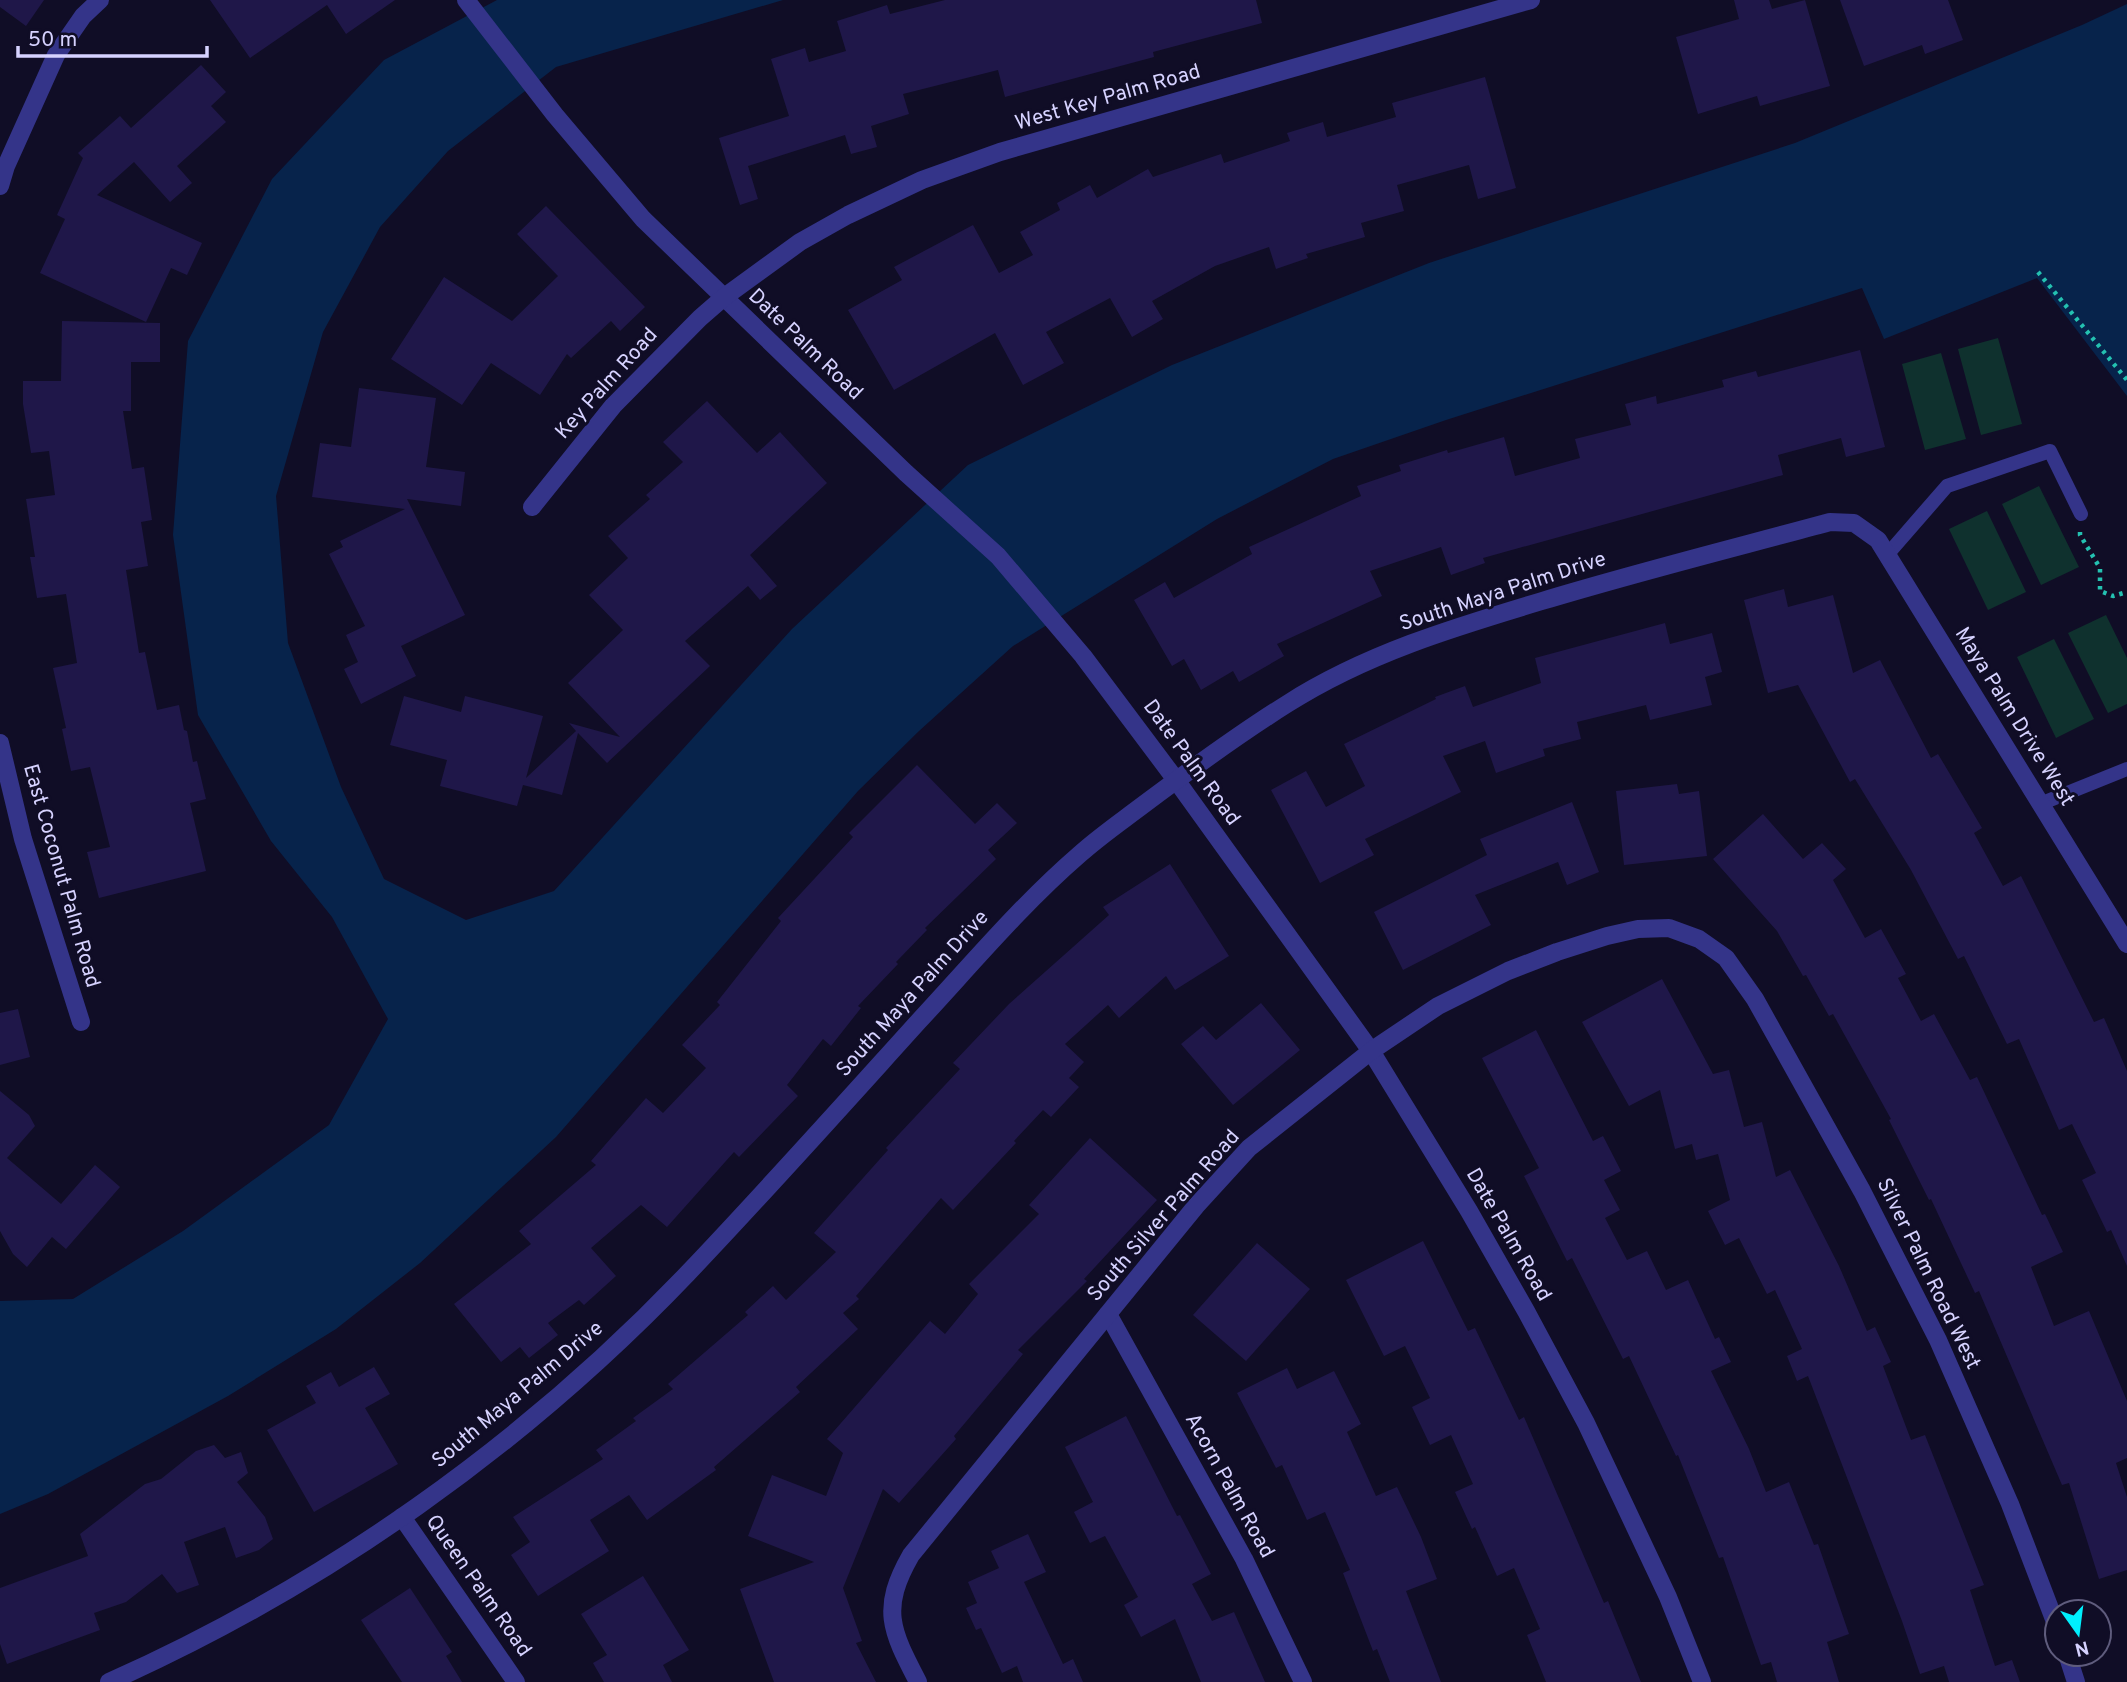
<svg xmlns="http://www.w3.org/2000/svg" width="2127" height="1682" viewBox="0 0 2127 1682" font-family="Overpass,sans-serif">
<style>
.green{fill:#0f312e}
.water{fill:#07234b}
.building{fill:#1f1749}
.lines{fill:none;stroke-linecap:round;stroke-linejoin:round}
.path{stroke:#24c1b1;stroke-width:4.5;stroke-dasharray:3.5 5;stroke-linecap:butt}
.lane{stroke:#343489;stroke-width:14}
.street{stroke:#343489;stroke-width:18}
.labels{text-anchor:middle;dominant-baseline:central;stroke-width:6;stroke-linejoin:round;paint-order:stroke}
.street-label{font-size:21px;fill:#d6d2ff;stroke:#100d26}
</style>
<rect width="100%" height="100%" fill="#100d26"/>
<g class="green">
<path d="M 1998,338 L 2022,424 L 1981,435 L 1958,349 Z"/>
<path d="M 1941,353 L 1966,439 L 1925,450 L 1902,364 Z"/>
<path d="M 2039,486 L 2079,567 L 2041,585 L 2002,504 Z"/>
<path d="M 1987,511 L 2026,592 L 1988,610 L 1949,529 Z"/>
<path d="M 2106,615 L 2127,658 L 2127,704 L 2108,713 L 2068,633 Z"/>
<path d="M 2054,639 L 2094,719 L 2056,738 L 2017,657 Z"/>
</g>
<path class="water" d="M 497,0 L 783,0 L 556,67 L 448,151 L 380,227 L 323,332 L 276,496 L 288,643 L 341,787 L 384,879 L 466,920 L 554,891 L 792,629 L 968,465 L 1172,365 L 1429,263 L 1795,143 L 2082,25 L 2127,4 L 2127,396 L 2037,278 L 1884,339 L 1862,288 L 1446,420 L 1333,459 L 1217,519 L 1013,646 L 919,731 L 858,791 L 556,1137 L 420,1263 L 336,1329 L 228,1396 L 48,1494 L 0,1514 L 0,1301 L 73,1299 L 183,1231 L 329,1125 L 388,1019 L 332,917 L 271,841 L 198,715 L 173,535 L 188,341 L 272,179 L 384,60 Z"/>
<g class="building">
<path d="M 0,0 L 44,0 L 26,26 L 0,7 Z"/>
<path d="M 210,0 L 395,0 L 346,34 L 327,5 L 250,58 Z"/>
<path d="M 945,0 L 1256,0 L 1262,23 L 1153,52 L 1154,57 L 1005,97 L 998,70 L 903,94 L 909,114 L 871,126 L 877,147 L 851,154 L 845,135 L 748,166 L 758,199 L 740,205 L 719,138 L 789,116 L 771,59 L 805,48 L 809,62 L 846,51 L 837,21 L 887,5 L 890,14 Z"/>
<path d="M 1734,0 L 1769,0 L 1772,9 L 1805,0 L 1830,86 L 1760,106 L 1757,96 L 1698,114 L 1676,37 L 1739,19 Z"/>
<path d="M 1840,0 L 1948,0 L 1963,40 L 1925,54 L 1922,45 L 1864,66 Z"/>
<path d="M 201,65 L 226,92 L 211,106 L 226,122 L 177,166 L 192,183 L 170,202 L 134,162 L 97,195 L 202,243 L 187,275 L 171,268 L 146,322 L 40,273 L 65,219 L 57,215 L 83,158 L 78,153 L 120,116 L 131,128 Z"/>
<path d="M 1485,77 L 1516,188 L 1478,199 L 1469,165 L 1397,185 L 1404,211 L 1361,223 L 1365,237 L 1306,254 L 1308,258 L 1276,269 L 1269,247 L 1215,266 L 1152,301 L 1163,319 L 1132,337 L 1110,298 L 1046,332 L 1064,363 L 1023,385 L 995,333 L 894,390 L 848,310 L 902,280 L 894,267 L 973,225 L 999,273 L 1033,255 L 1020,232 L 1060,210 L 1057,203 L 1090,185 L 1097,198 L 1148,169 L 1153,177 L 1221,154 L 1224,163 L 1290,141 L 1287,133 L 1323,122 L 1327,137 L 1396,117 L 1392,103 Z"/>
<path d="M 546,206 L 645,307 L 620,331 L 611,321 L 571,358 L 567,354 L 540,395 L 491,363 L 462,405 L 391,359 L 444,277 L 512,321 L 558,276 L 517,234 Z"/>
<path d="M 62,321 L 160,323 L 160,362 L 131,362 L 131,411 L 123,411 L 132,469 L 144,467 L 152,520 L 141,522 L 148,566 L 126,570 L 139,653 L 145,652 L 157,710 L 179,705 L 184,730 L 187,731 L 193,762 L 197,761 L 206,799 L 190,803 L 206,871 L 99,898 L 87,852 L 110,847 L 90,767 L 71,771 L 62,729 L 66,728 L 53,668 L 77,663 L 66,594 L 37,598 L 30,557 L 35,557 L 26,499 L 55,495 L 49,451 L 31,453 L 23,404 L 23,381 L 61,381 Z"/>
<path d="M 1860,350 L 1885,447 L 1846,457 L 1841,438 L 1778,455 L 1783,475 L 1483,558 L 1485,563 L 1451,575 L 1441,547 L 1370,571 L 1382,596 L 1277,644 L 1284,656 L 1239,682 L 1233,671 L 1201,690 L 1184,659 L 1172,666 L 1134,600 L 1165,582 L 1174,598 L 1252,554 L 1249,547 L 1361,496 L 1357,486 L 1401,471 L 1399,465 L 1447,450 L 1448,453 L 1504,437 L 1515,476 L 1580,458 L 1575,439 L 1631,425 L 1625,404 L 1656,396 L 1657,404 L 1724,387 L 1722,380 L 1756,371 L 1758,377 Z"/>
<path d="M 359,388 L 436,398 L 426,467 L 465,472 L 461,506 L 407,499 L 465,615 L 401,646 L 416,676 L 361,704 L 344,669 L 358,662 L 346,635 L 365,626 L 329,554 L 343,547 L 340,541 L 405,509 L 312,497 L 320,443 L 351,447 Z"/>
<path d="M 707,401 L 757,453 L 780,432 L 827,483 L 750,555 L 777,586 L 760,600 L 748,586 L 685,641 L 710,666 L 607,763 L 578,733 L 562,795 L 523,785 L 517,806 L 440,786 L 447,760 L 390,745 L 404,696 L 461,712 L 465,696 L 543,716 L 526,778 L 576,731 L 569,723 L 620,737 L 568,683 L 623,630 L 589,595 L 628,558 L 608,536 L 650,499 L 646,495 L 683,462 L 663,442 Z"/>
<path d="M 1784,589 L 1788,607 L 1833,595 L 1853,673 L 1880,660 L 1931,758 L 1938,754 L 1982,828 L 1974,833 L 2003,886 L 2021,876 L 2094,1022 L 2104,1018 L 2127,1071 L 2127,1266 L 2111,1230 L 2107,1232 L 2082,1180 L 2096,1173 L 2072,1124 L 2059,1130 L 2019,1039 L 2007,1044 L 1964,956 L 1958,959 L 1911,870 L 1855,779 L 1850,782 L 1798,685 L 1768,693 L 1744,600 Z"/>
<path d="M 1665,623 L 1670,644 L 1712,633 L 1722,672 L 1705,677 L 1712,705 L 1650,720 L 1646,705 L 1577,722 L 1581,739 L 1543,749 L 1545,756 L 1496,773 L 1485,741 L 1443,756 L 1461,792 L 1365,839 L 1374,855 L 1320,883 L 1271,790 L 1306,771 L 1326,807 L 1365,786 L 1344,744 L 1436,699 L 1435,697 L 1465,686 L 1473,707 L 1541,683 L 1535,658 Z"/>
<path d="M 917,765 L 975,824 L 997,803 L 1017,823 L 988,850 L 996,859 L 925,928 L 927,930 L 896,962 L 898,964 L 858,1006 L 861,1008 L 831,1046 L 823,1039 L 787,1085 L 798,1096 L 739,1157 L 734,1152 L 667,1227 L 641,1205 L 591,1248 L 616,1276 L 584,1305 L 579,1300 L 548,1323 L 558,1335 L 529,1358 L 520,1347 L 501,1362 L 454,1304 L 531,1244 L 519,1231 L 596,1165 L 591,1161 L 646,1098 L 663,1113 L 706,1068 L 682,1045 L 720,1005 L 717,1002 L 781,921 L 778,918 L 853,837 L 849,833 Z"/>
<path d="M 1677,784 L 1679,794 L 1699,791 L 1707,856 L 1624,865 L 1616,791 Z"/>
<path d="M 1572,802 L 1599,872 L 1567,885 L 1558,862 L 1475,895 L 1491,925 L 1403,970 L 1374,912 L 1487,855 L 1480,839 Z"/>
<path d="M 1763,814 L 1803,859 L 1822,843 L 1846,869 L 1833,880 L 1865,938 L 1881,929 L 1906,974 L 1898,978 L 1921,1021 L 1934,1014 L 1970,1080 L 1977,1077 L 2042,1215 L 2045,1214 L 2063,1252 L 2031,1267 L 2054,1326 L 2089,1311 L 2127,1401 L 2127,1458 L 2116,1463 L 2127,1497 L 2127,1570 L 2099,1579 L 2069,1483 L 2062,1485 L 1979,1291 L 1975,1293 L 1931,1199 L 1929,1200 L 1889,1120 L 1891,1119 L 1833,1014 L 1829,1016 L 1806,975 L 1803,976 L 1777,931 L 1713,859 Z"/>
<path d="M 1170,864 L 1229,956 L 1175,990 L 1166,976 L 1119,1018 L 1108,1005 L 1065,1044 L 1084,1062 L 1069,1078 L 1079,1087 L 1051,1117 L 1043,1110 L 1014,1141 L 1016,1143 L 953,1210 L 941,1198 L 856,1296 L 859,1299 L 843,1313 L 858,1329 L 796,1387 L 800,1392 L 714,1467 L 716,1470 L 647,1520 L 629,1495 L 590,1520 L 609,1551 L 538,1596 L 511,1555 L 530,1542 L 513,1517 L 603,1459 L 596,1450 L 636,1421 L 633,1418 L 673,1389 L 668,1384 L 748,1315 L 745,1312 L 773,1286 L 786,1300 L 836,1252 L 814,1233 L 888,1150 L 886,1148 L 960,1069 L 953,1063 L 1009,1004 L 1109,915 L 1103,907 Z"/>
<path d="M 1662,979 L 1713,1074 L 1729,1070 L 1744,1127 L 1762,1122 L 1776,1177 L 1790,1170 L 1839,1266 L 1867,1331 L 1875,1327 L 1891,1362 L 1883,1366 L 1911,1440 L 1925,1435 L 1984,1585 L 1970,1590 L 1995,1666 L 2012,1660 L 2020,1682 L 1949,1682 L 1944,1666 L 1920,1674 L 1902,1621 L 1808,1376 L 1797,1381 L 1787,1356 L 1802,1349 L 1775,1290 L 1767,1294 L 1739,1238 L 1725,1245 L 1708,1211 L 1730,1200 L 1718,1154 L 1696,1160 L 1692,1144 L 1675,1149 L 1660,1090 L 1629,1106 L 1582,1022 Z"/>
<path d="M 1261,1003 L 1300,1050 L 1233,1105 L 1181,1044 L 1203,1026 L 1216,1040 Z"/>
<path d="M 18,1009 L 30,1057 L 0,1065 L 0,1013 Z"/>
<path d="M 1536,1030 L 1593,1141 L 1603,1136 L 1621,1171 L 1604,1180 L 1620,1210 L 1605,1218 L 1627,1260 L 1647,1251 L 1666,1290 L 1688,1280 L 1715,1339 L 1719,1337 L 1731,1362 L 1711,1371 L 1749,1449 L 1766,1492 L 1789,1482 L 1814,1545 L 1818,1544 L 1849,1634 L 1827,1642 L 1839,1682 L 1777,1682 L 1771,1662 L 1761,1665 L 1723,1557 L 1719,1558 L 1678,1455 L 1676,1456 L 1629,1356 L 1623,1359 L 1572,1258 L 1567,1261 L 1524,1176 L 1539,1168 L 1482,1058 Z"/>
<path d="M 0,1091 L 29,1115 L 35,1126 L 7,1158 L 61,1204 L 95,1165 L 120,1187 L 66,1249 L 52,1237 L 27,1267 L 13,1254 L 0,1231 Z"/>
<path d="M 1090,1138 L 1157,1200 L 1084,1279 L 1087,1281 L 1018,1350 L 1023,1354 L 954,1436 L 956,1439 L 899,1503 L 883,1489 L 843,1588 L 862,1641 L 856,1643 L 876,1682 L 774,1682 L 740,1589 L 814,1562 L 748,1536 L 772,1475 L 826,1496 L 843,1453 L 827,1439 L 930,1321 L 945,1334 L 978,1294 L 969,1284 L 1039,1214 L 1029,1205 Z"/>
<path d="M 1423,1241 L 1468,1331 L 1475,1328 L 1519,1420 L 1524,1417 L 1604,1603 L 1608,1601 L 1641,1682 L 1546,1682 L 1527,1635 L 1540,1629 L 1514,1568 L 1497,1576 L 1475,1527 L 1472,1529 L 1455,1492 L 1473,1484 L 1451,1435 L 1430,1445 L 1412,1407 L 1430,1398 L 1405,1346 L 1384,1356 L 1346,1280 Z"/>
<path d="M 1257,1243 L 1310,1289 L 1246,1361 L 1193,1315 Z"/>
<path d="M 374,1367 L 390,1394 L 365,1408 L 398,1464 L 314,1512 L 267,1430 L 316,1403 L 306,1386 L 331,1372 L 339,1387 Z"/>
<path d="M 1287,1368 L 1297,1389 L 1334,1371 L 1361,1424 L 1347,1432 L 1376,1496 L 1397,1487 L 1421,1537 L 1437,1579 L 1406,1591 L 1441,1682 L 1390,1682 L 1377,1649 L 1373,1651 L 1343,1573 L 1350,1570 L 1325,1512 L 1307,1520 L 1282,1465 L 1276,1468 L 1237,1393 Z"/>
<path d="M 1126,1416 L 1177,1516 L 1180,1515 L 1211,1574 L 1192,1584 L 1212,1621 L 1234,1612 L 1265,1682 L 1201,1682 L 1175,1619 L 1141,1637 L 1124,1605 L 1138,1597 L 1105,1536 L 1090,1543 L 1074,1512 L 1093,1502 L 1065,1447 Z"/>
<path d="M 214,1445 L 225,1458 L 241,1452 L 248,1473 L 237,1482 L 265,1517 L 273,1539 L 259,1550 L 236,1558 L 225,1527 L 184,1542 L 199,1585 L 177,1593 L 162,1574 L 126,1602 L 94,1613 L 100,1630 L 7,1664 L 0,1644 L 0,1588 L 88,1556 L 80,1534 L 145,1484 L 161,1479 L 196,1451 Z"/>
<path d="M 1028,1534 L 1046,1572 L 1024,1582 L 1063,1664 L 1073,1659 L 1083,1682 L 1023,1682 L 1017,1666 L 1002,1673 L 981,1628 L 976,1630 L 966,1608 L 977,1603 L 968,1582 L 999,1568 L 991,1551 Z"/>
<path d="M 643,1576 L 689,1650 L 663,1665 L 672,1682 L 604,1682 L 593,1663 L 607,1655 L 581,1614 Z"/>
<path d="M 410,1588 L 452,1652 L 446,1656 L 462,1682 L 402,1682 L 361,1620 Z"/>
</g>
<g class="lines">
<g class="path">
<path d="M 2038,272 L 2127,380"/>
<path d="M 2080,532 L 2080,535 L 2100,568 L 2100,591 L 2113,596 L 2127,592"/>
</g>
<g class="lane">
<path d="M 1887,555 L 1947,486 L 2050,451 L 2081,514"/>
<path d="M 2040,804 L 2127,769"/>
</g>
<g class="street">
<path d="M 466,0 L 555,115 L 643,219 L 906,473 L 998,556 L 1083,656 L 1176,780 L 1371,1051 L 1469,1211 L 1526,1311 L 1586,1423 L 1668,1597 L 1702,1682"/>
<path d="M 0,186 L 6,166 L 56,55 L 83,16 L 100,0"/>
<path d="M 532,507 L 613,406 L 700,318 L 723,298 L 800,242 L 848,215 L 922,180 L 1000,152 L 1531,0"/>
<path d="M 0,743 L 23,839 L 81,1022"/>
<path d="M 1108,1314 L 1244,1559 L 1303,1682"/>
<path d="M 402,1517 L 516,1682"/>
<path d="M 2067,1654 L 2076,1682"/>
<path d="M 109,1682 C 325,1586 525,1444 688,1273 C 766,1191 842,1106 918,1022 C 971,965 1021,905 1080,854 C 1099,837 1119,823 1139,808 C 1187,772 1236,736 1287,704 C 1365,654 1455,627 1542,601 C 1638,572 1734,548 1830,522 L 1854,523 L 1878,540 L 2127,944"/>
<path d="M 918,1682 C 891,1630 880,1609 911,1555 L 1196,1206 L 1249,1148 L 1371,1051 L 1438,1006 L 1508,971 L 1557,952 L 1607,936 L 1638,929 L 1669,928 L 1699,939 L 1726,958 L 1755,999 L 1862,1191 L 1938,1340 L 2010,1504 L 2057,1627"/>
</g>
</g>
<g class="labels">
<g class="street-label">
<text transform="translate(1108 98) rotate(-16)">West Key Palm Road</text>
<text transform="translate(805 345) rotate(44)">Date Palm Road</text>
<text transform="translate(607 384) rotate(-48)">Key Palm Road</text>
<text transform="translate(1503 592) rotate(-18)">South Maya Palm Drive</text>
<text transform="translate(2014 717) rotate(58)">Maya Palm Drive West</text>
<text transform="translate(1191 763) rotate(54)">Date Palm Road</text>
<text transform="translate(61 876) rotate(74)">East Coconut Palm Road</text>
<text transform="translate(913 994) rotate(-48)">South Maya Palm Drive</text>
<text transform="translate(1164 1216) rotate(-49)">South Silver Palm Road</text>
<text transform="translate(1508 1235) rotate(60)">Date Palm Road</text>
<text transform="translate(1928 1274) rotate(64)">Silver Palm Road West</text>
<text transform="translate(518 1395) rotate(-40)">South Maya Palm Drive</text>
<text transform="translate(1229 1486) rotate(61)">Acorn Palm Road</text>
<text transform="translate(478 1586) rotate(55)">Queen Palm Road</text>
</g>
</g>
<g transform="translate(2078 1633) rotate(166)"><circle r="33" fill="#100d26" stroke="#5f5c7d" stroke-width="2"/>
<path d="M0-5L12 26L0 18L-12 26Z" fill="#00effd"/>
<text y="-10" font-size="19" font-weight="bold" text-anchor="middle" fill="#d6d2ff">N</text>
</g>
<path d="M18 46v10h189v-10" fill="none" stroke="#d6d2ff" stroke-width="3.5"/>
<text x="28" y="46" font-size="21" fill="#d6d2ff" stroke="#100d26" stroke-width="5" paint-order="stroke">50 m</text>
</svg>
